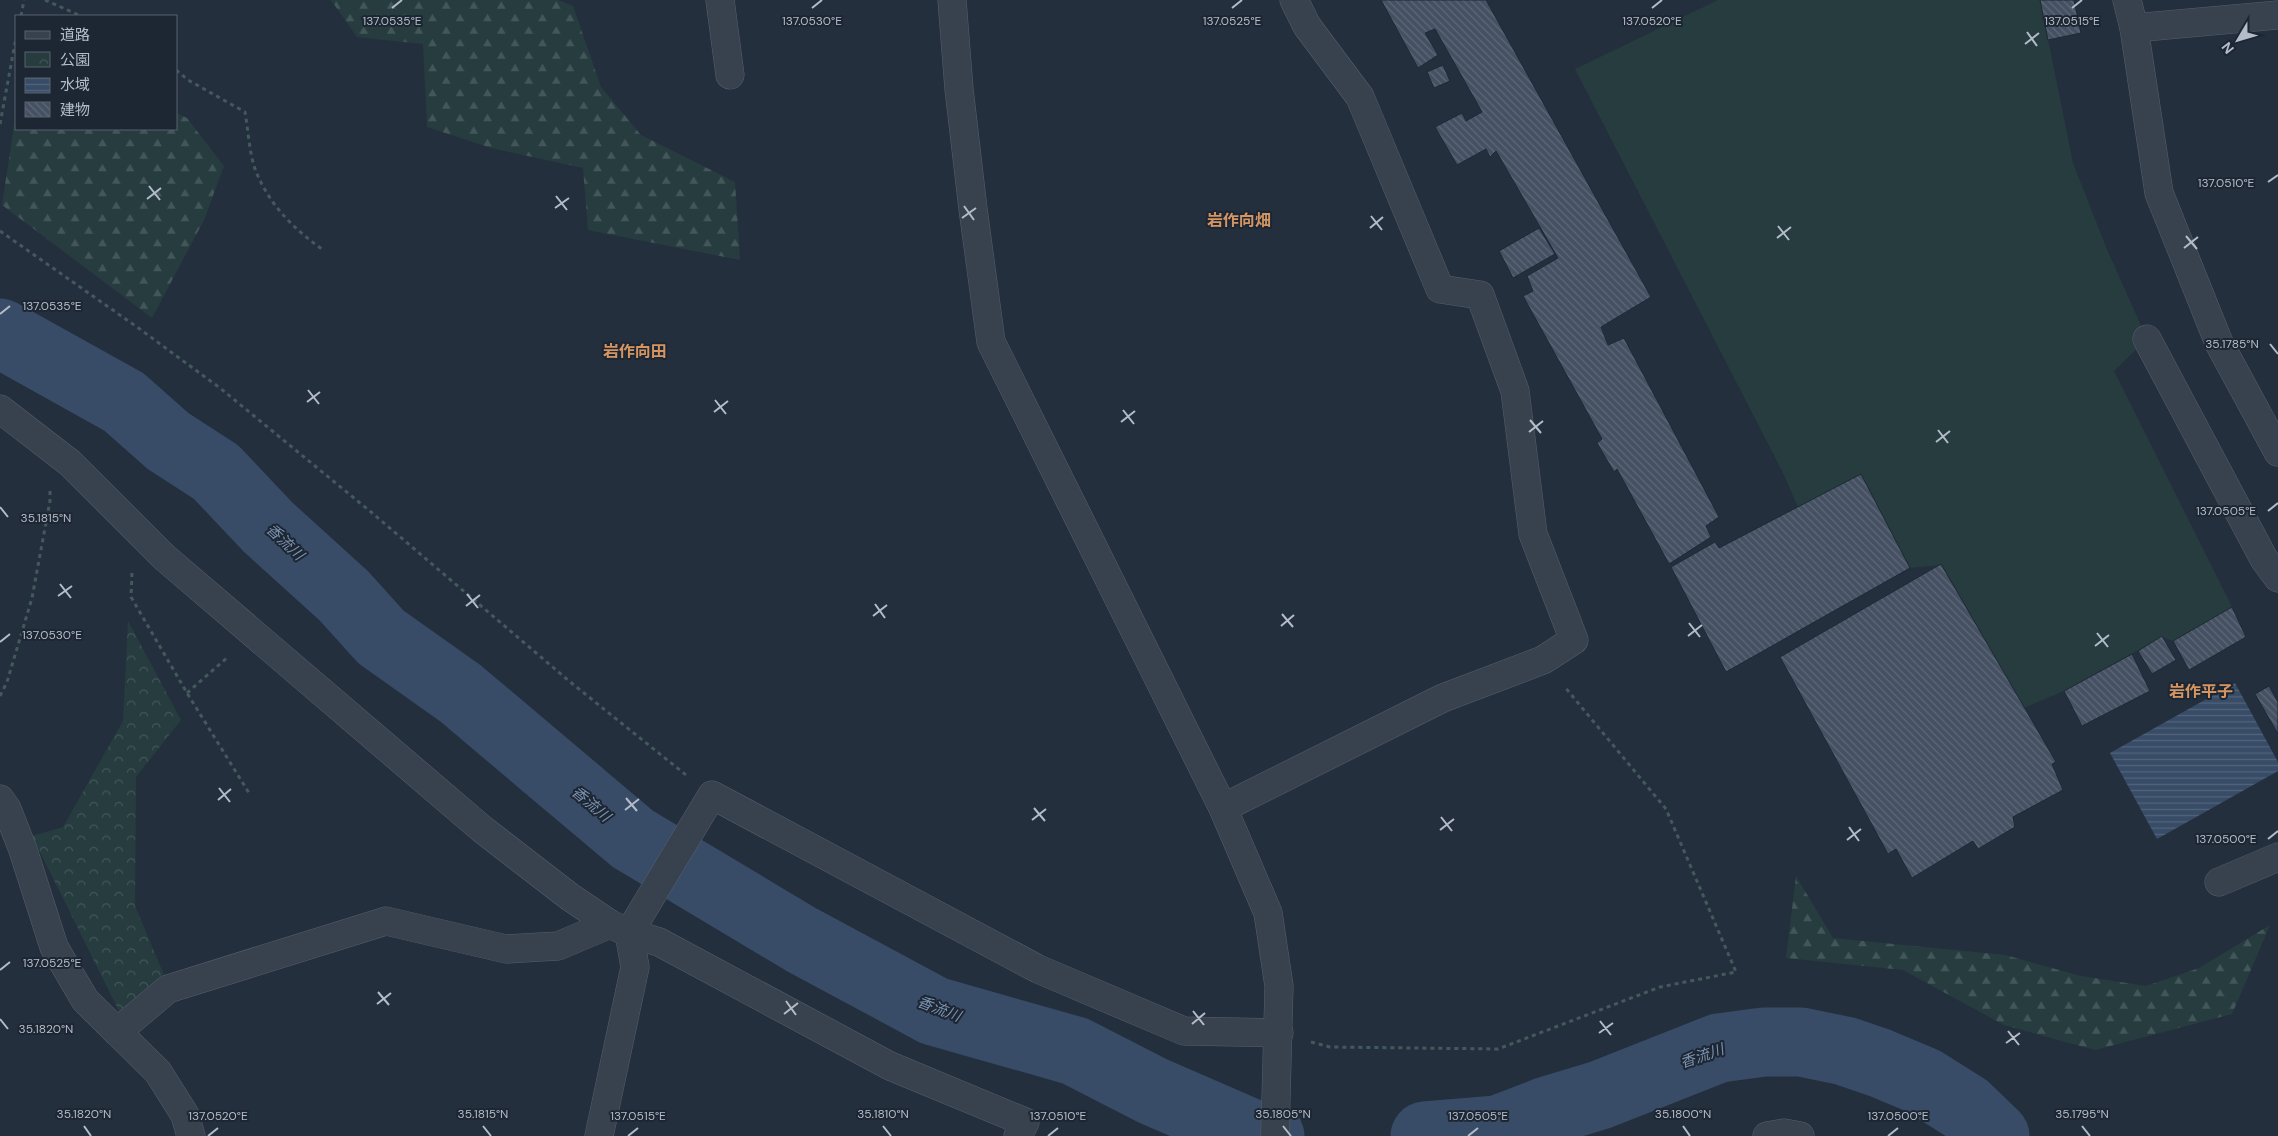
<svg xmlns="http://www.w3.org/2000/svg" width="2278" height="1136" viewBox="0 0 2278 1136" font-family="'DM Sans','Noto Sans JP',sans-serif">
<style>
.forest{fill:url(#forest-firs)}
.park{fill:url(#park-crowns)}
.pitch{fill:#263c3f}
.water{fill:url(#water-rules)}
.lines{fill:none;stroke-linecap:round;stroke-linejoin:round}
.river{stroke:#394c67;stroke-width:69}
.building{fill:url(#building-back-hatch);stroke:#1f2835}
.minor-casing{stroke:#565f6c;stroke-width:29}
.path{stroke:#44595c;stroke-width:3;stroke-dasharray:4 4;stroke-linecap:butt}
.minor{stroke:#38414e;stroke-width:28}
.ticks{fill:none;stroke:#b4bcc9;stroke-width:2}
.labels{text-anchor:middle;dominant-baseline:central;stroke-width:4;stroke-linejoin:round;paint-order:stroke}
.water-label{font-size:15px;font-style:italic;fill:#7c92b1;stroke:#1d2633}
.quarter-label{font-size:16px;font-weight:bold;fill:#d59563;stroke:#1d2633}
.ticks-label{font-size:12px;text-anchor:middle;fill:#b4bcc9;stroke:#1d2633;stroke-width:4;stroke-linejoin:round;paint-order:stroke}
</style>
<defs>
<pattern id="forest-firs" width="22" height="20" patternUnits="userSpaceOnUse" patternTransform="scale(1.25)"><rect width="22" height="20" fill="#263c3f"/><path d="M5 1l3.5 6h-7zM16 11l3.5 6h-7z" fill="#435659"/></pattern>
<pattern id="park-crowns" width="20" height="18" patternUnits="userSpaceOnUse" patternTransform="scale(1.25)"><rect width="20" height="18" fill="#263c3f"/><path d="M2 6a3 3 0 1 1 6 0M12 15a3 3 0 1 1 6 0" fill="none" stroke="#435659"/></pattern>
<pattern id="water-rules" width="6" height="5" patternUnits="userSpaceOnUse" patternTransform="scale(1.25)"><rect width="6" height="5" fill="#394c67"/><path d="M0 2.5h6" fill="none" stroke="#53647b"/></pattern>
<pattern id="building-back-hatch" width="6" height="6" patternUnits="userSpaceOnUse" patternTransform="scale(1.25)"><rect width="6" height="6" fill="#455162"/><path d="M-1 5l2 2M0 0l6 6M5-1l2 2" fill="none" stroke="#5d6877"/></pattern>
</defs>
<rect width="100%" height="100%" fill="#242f3e"/>
<g class="forest">
<path d="M 331,0 L 558,0 L 573,6 L 601,87 L 641,135 L 735,182 L 740,260 L 588,230 L 583,168 L 491,148 L 427,127 L 423,44 L 357,37 Z"/>
<path d="M 16,112 L 16,129 L 176,129 L 176,113 L 187,118 L 224,166 L 204,220 L 152,318 L 2,205 Z"/>
<path d="M 1796,876 L 1833,938 L 2005,955 L 2081,976 L 2146,986 L 2199,968 L 2270,925 L 2232,1014 L 2095,1050 L 2004,1025 L 1903,970 L 1786,958 Z"/>
</g>
<path class="park" d="M 128,621 L 181,720 L 136,777 L 135,906 L 165,977 L 119,1011 L 32,836 L 63,827 L 123,721 Z"/>
<path class="pitch" d="M 1718,0 L 2040,0 L 2073,163 L 2106,247 L 2147,339 L 2114,371 L 2232,607 L 2173,641 L 2162,637 L 2064,691 L 2024,708 L 1942,565 L 1910,568 L 1861,475 L 1798,507 L 1782,471 L 1575,69 Z"/>
<path class="water" d="M 2235,683 L 2278,762 L 2278,771 L 2157,839 L 2110,753 Z"/>
<g class="lines">
<g class="river">
<path d="M 0,333 L 124,402 L 168,441 L 216,472 L 268,527 L 344,596 L 381,637 L 460,693 L 633,839 L 802,940 L 934,1011 L 1075,1051 L 1153,1091 L 1252,1134 L 1270,1136"/>
<path d="M 1425,1136 L 1498,1130 L 1547,1111 L 1600,1095 L 1719,1048 L 1764,1042 L 1801,1042 L 1845,1051 L 1880,1063 L 1923,1081 L 1966,1108 L 1995,1136"/>
</g>
</g>
<g class="building">
<path d="M 1381,0 L 1486,0 L 1651,297 L 1601,327 L 1608,345 L 1624,338 L 1719,517 L 1706,526 L 1711,537 L 1669,564 L 1617,469 L 1614,472 L 1597,443 L 1602,439 L 1523,296 L 1533,291 L 1527,276 L 1558,258 L 1496,151 L 1490,157 L 1486,149 L 1457,165 L 1435,127 L 1462,113 L 1466,121 L 1482,112 L 1435,29 L 1425,33 L 1438,55 L 1418,68 Z"/>
<path d="M 2040,0 L 2074,0 L 2081,33 L 2048,40 Z"/>
<path d="M 1443,65 L 1450,81 L 1434,88 L 1427,72 Z"/>
<path d="M 1539,228 L 1555,254 L 1513,278 L 1499,251 Z"/>
<path d="M 1861,474 L 1910,568 L 1726,672 L 1671,567 L 1715,542 L 1719,548 Z"/>
<path d="M 1941,564 L 2056,762 L 2052,764 L 2063,790 L 2013,817 L 2015,827 L 1978,849 L 1973,841 L 1912,878 L 1896,849 L 1888,854 L 1780,657 Z"/>
<path d="M 2232,607 L 2246,637 L 2189,670 L 2173,641 Z"/>
<path d="M 2162,636 L 2176,660 L 2152,674 L 2138,651 Z"/>
<path d="M 2132,654 L 2150,691 L 2082,726 L 2064,691 Z"/>
<path d="M 2269,686 L 2278,702 L 2278,734 L 2255,694 Z"/>
</g>
<g class="lines">
<g class="minor-casing">
<g id="minor">
<path d="M 720,0 L 730,75"/>
<path d="M 952,0 L 959,89 L 973,209 L 991,342 L 1223,808 L 1268,913 L 1279,986 L 1275,1136"/>
<path d="M 2127,0 L 2134,28 L 2159,193 L 2219,343 L 2278,452"/>
<path d="M 2134,28 L 2278,15"/>
<path d="M 2147,339 L 2264,559 L 2278,578"/>
<path d="M 0,409 L 70,463 L 164,557 L 482,829 L 570,897 L 610,924 L 629,933 L 659,942 L 890,1066 L 1025,1122 L 1018,1136"/>
<path d="M 0,799 L 7,809 L 23,850 L 54,947 L 85,1000 L 158,1072 L 185,1115 L 191,1136"/>
<path d="M 1223,808 L 1443,698 L 1543,660 L 1574,640 L 1533,534 L 1515,391 L 1480,295 L 1440,289 L 1360,97 L 1307,26 L 1294,0"/>
<path d="M 2219,882 L 2278,857"/>
<path d="M 117,1032 L 168,989 L 386,921 L 506,949 L 558,946 L 610,924"/>
<path d="M 599,1136 L 635,967 L 629,933 L 712,795 L 1038,969 L 1184,1031 L 1279,1033"/>
<path d="M 1767,1136 L 1784,1133 L 1800,1136"/>
</g>
</g>
<g class="path">
<path d="M 45,0 L 81,16"/>
<path d="M 21,16 L 24,0"/>
<path d="M 176,70 L 188,80 L 245,112 C 248,129 249,149 254,166 C 266,201 293,229 322,249"/>
<path d="M 0,124 L 16,38"/>
<path d="M 0,231 L 137,327 L 220,388 L 371,512 L 569,681 L 686,775"/>
<path d="M 132,573 L 131,597 L 187,693 L 249,793"/>
<path d="M 187,693 L 229,656"/>
<path d="M 0,696 L 7,682 L 32,598 L 50,501 L 50,491"/>
<path d="M 1311,1042 L 1330,1047 L 1498,1049 L 1660,987 L 1736,972 L 1666,809 L 1564,686"/>
</g>
<use href="#minor" class="minor"/>
</g>
<path class="ticks" d="M 392,8 L 402,0M 812,8 L 822,0M 1232,8 L 1242,0M 1652,8 L 1662,0M 2072,8 L 2082,0M 2027,32 L 2037,46M 2025,44 L 2039,33M 2268,182 L 2278,175M 149,186 L 160,200M 556,196 L 567,210M 147,199 L 161,188M 964,206 L 974,220M 555,208 L 569,198M 1371,216 L 1382,230M 962,218 L 976,208M 1778,226 L 1789,240M 1370,228 L 1383,217M 2186,236 L 2197,249M 1777,238 L 1791,227M 2184,248 L 2198,237M 0,314 L 10,306M 2270,344 L 2278,354M 308,390 L 319,404M 715,400 L 726,414M 307,402 L 320,392M 1123,410 L 1134,424M 714,412 L 728,401M 1530,420 L 1541,433M 1121,422 L 1135,411M 1938,430 L 1948,443M 1529,432 L 1543,421M 1936,442 L 1950,431M 0,507 L 8,517M 2268,511 L 2278,503M 60,584 L 71,598M 467,594 L 478,608M 58,596 L 72,586M 875,604 L 885,618M 466,606 L 480,595M 1282,614 L 1293,627M 873,616 L 887,605M 1689,623 L 1700,637M 1281,626 L 1294,615M 2097,633 L 2108,647M 1688,636 L 1702,625M 0,642 L 10,634M 2095,646 L 2109,635M 219,788 L 230,802M 626,798 L 637,811M 218,800 L 231,789M 1034,808 L 1045,821M 625,810 L 639,799M 1441,817 L 1452,831M 1032,820 L 1046,809M 1849,827 L 1859,841M 1440,830 L 1454,819M 2268,839 L 2278,831M 1847,840 L 1861,829M 0,970 L 10,962M 378,992 L 389,1005M 786,1001 L 796,1015M 377,1004 L 391,993M 1193,1011 L 1204,1025M 784,1014 L 798,1003M 0,1019 L 8,1029M 1600,1021 L 1611,1035M 1192,1024 L 1205,1013M 2008,1031 L 2019,1045M 1599,1033 L 1613,1023M 2006,1043 L 2020,1033M 84,1126 L 91,1136M 483,1126 L 491,1136M 883,1126 L 891,1136M 1283,1126 L 1291,1136M 1683,1126 L 1690,1136M 2082,1126 L 2090,1136M 208,1136 L 218,1128M 628,1136 L 638,1128M 1048,1136 L 1058,1128M 1468,1136 L 1478,1128M 1888,1136 L 1898,1128"/>
<g class="labels">
<g class="water-label">
<text transform="translate(285 542) rotate(43)">香流川</text>
<text transform="translate(591 804) rotate(40)">香流川</text>
<text transform="translate(939 1009) rotate(21)">香流川</text>
<text transform="translate(1702 1056) rotate(-19)">香流川</text>
</g>
<g class="quarter-label">
<text x="1239" y="220">岩作向畑</text>
<text x="635" y="351">岩作向田</text>
<text x="2201" y="691">岩作平子</text>
</g>
</g>
<g class="ticks-label">
<text x="392" y="25">137.0535°E</text>
<text x="812" y="25">137.0530°E</text>
<text x="1652" y="25">137.0520°E</text>
<text x="2072" y="25">137.0515°E</text>
<text x="1232" y="25">137.0525°E</text>
<text x="2226" y="187">137.0510°E</text>
<text x="52" y="310">137.0535°E</text>
<text x="2232" y="348">35.1785°N</text>
<text x="2226" y="515">137.0505°E</text>
<text x="46" y="522">35.1815°N</text>
<text x="52" y="639">137.0530°E</text>
<text x="2226" y="843">137.0500°E</text>
<text x="52" y="967">137.0525°E</text>
<text x="46" y="1033">35.1820°N</text>
<text x="84" y="1118">35.1820°N</text>
<text x="483" y="1118">35.1815°N</text>
<text x="883" y="1118">35.1810°N</text>
<text x="1283" y="1118">35.1805°N</text>
<text x="1683" y="1118">35.1800°N</text>
<text x="2082" y="1118">35.1795°N</text>
<text x="218" y="1120">137.0520°E</text>
<text x="638" y="1120">137.0515°E</text>
<text x="1058" y="1120">137.0510°E</text>
<text x="1478" y="1120">137.0505°E</text>
<text x="1898" y="1120">137.0500°E</text>
</g>
<rect x="15" y="15" width="162" height="115" fill="#1d2633" stroke="#59626f"/>
<rect x="25" y="31" width="25" height="8" fill="#38414e" stroke="#59626f"/>
<text x="60" y="40" font-size="15" fill="#b4bcc9">道路</text>
<rect x="25" y="52" width="25" height="15" fill="url(#park-crowns)" stroke="#59626f"/>
<text x="60" y="65" font-size="15" fill="#b4bcc9">公園</text>
<rect x="25" y="78" width="25" height="15" fill="url(#water-rules)" stroke="#59626f"/>
<text x="60" y="90" font-size="15" fill="#b4bcc9">水域</text>
<rect x="25" y="102" width="25" height="15" fill="url(#building-back-hatch)" stroke="#59626f"/>
<text x="60" y="115" font-size="15" fill="#b4bcc9">建物</text>
<g transform="translate(2238 40) rotate(232)" stroke="#1d2633" stroke-width="4" paint-order="stroke">
<path d="M0-4L9 19L0 12L-9 19Z" fill="#b4bcc9"/>
<text y="-8" font-size="14" font-weight="bold" text-anchor="middle" fill="#b4bcc9">N</text>
</g>
</svg>
